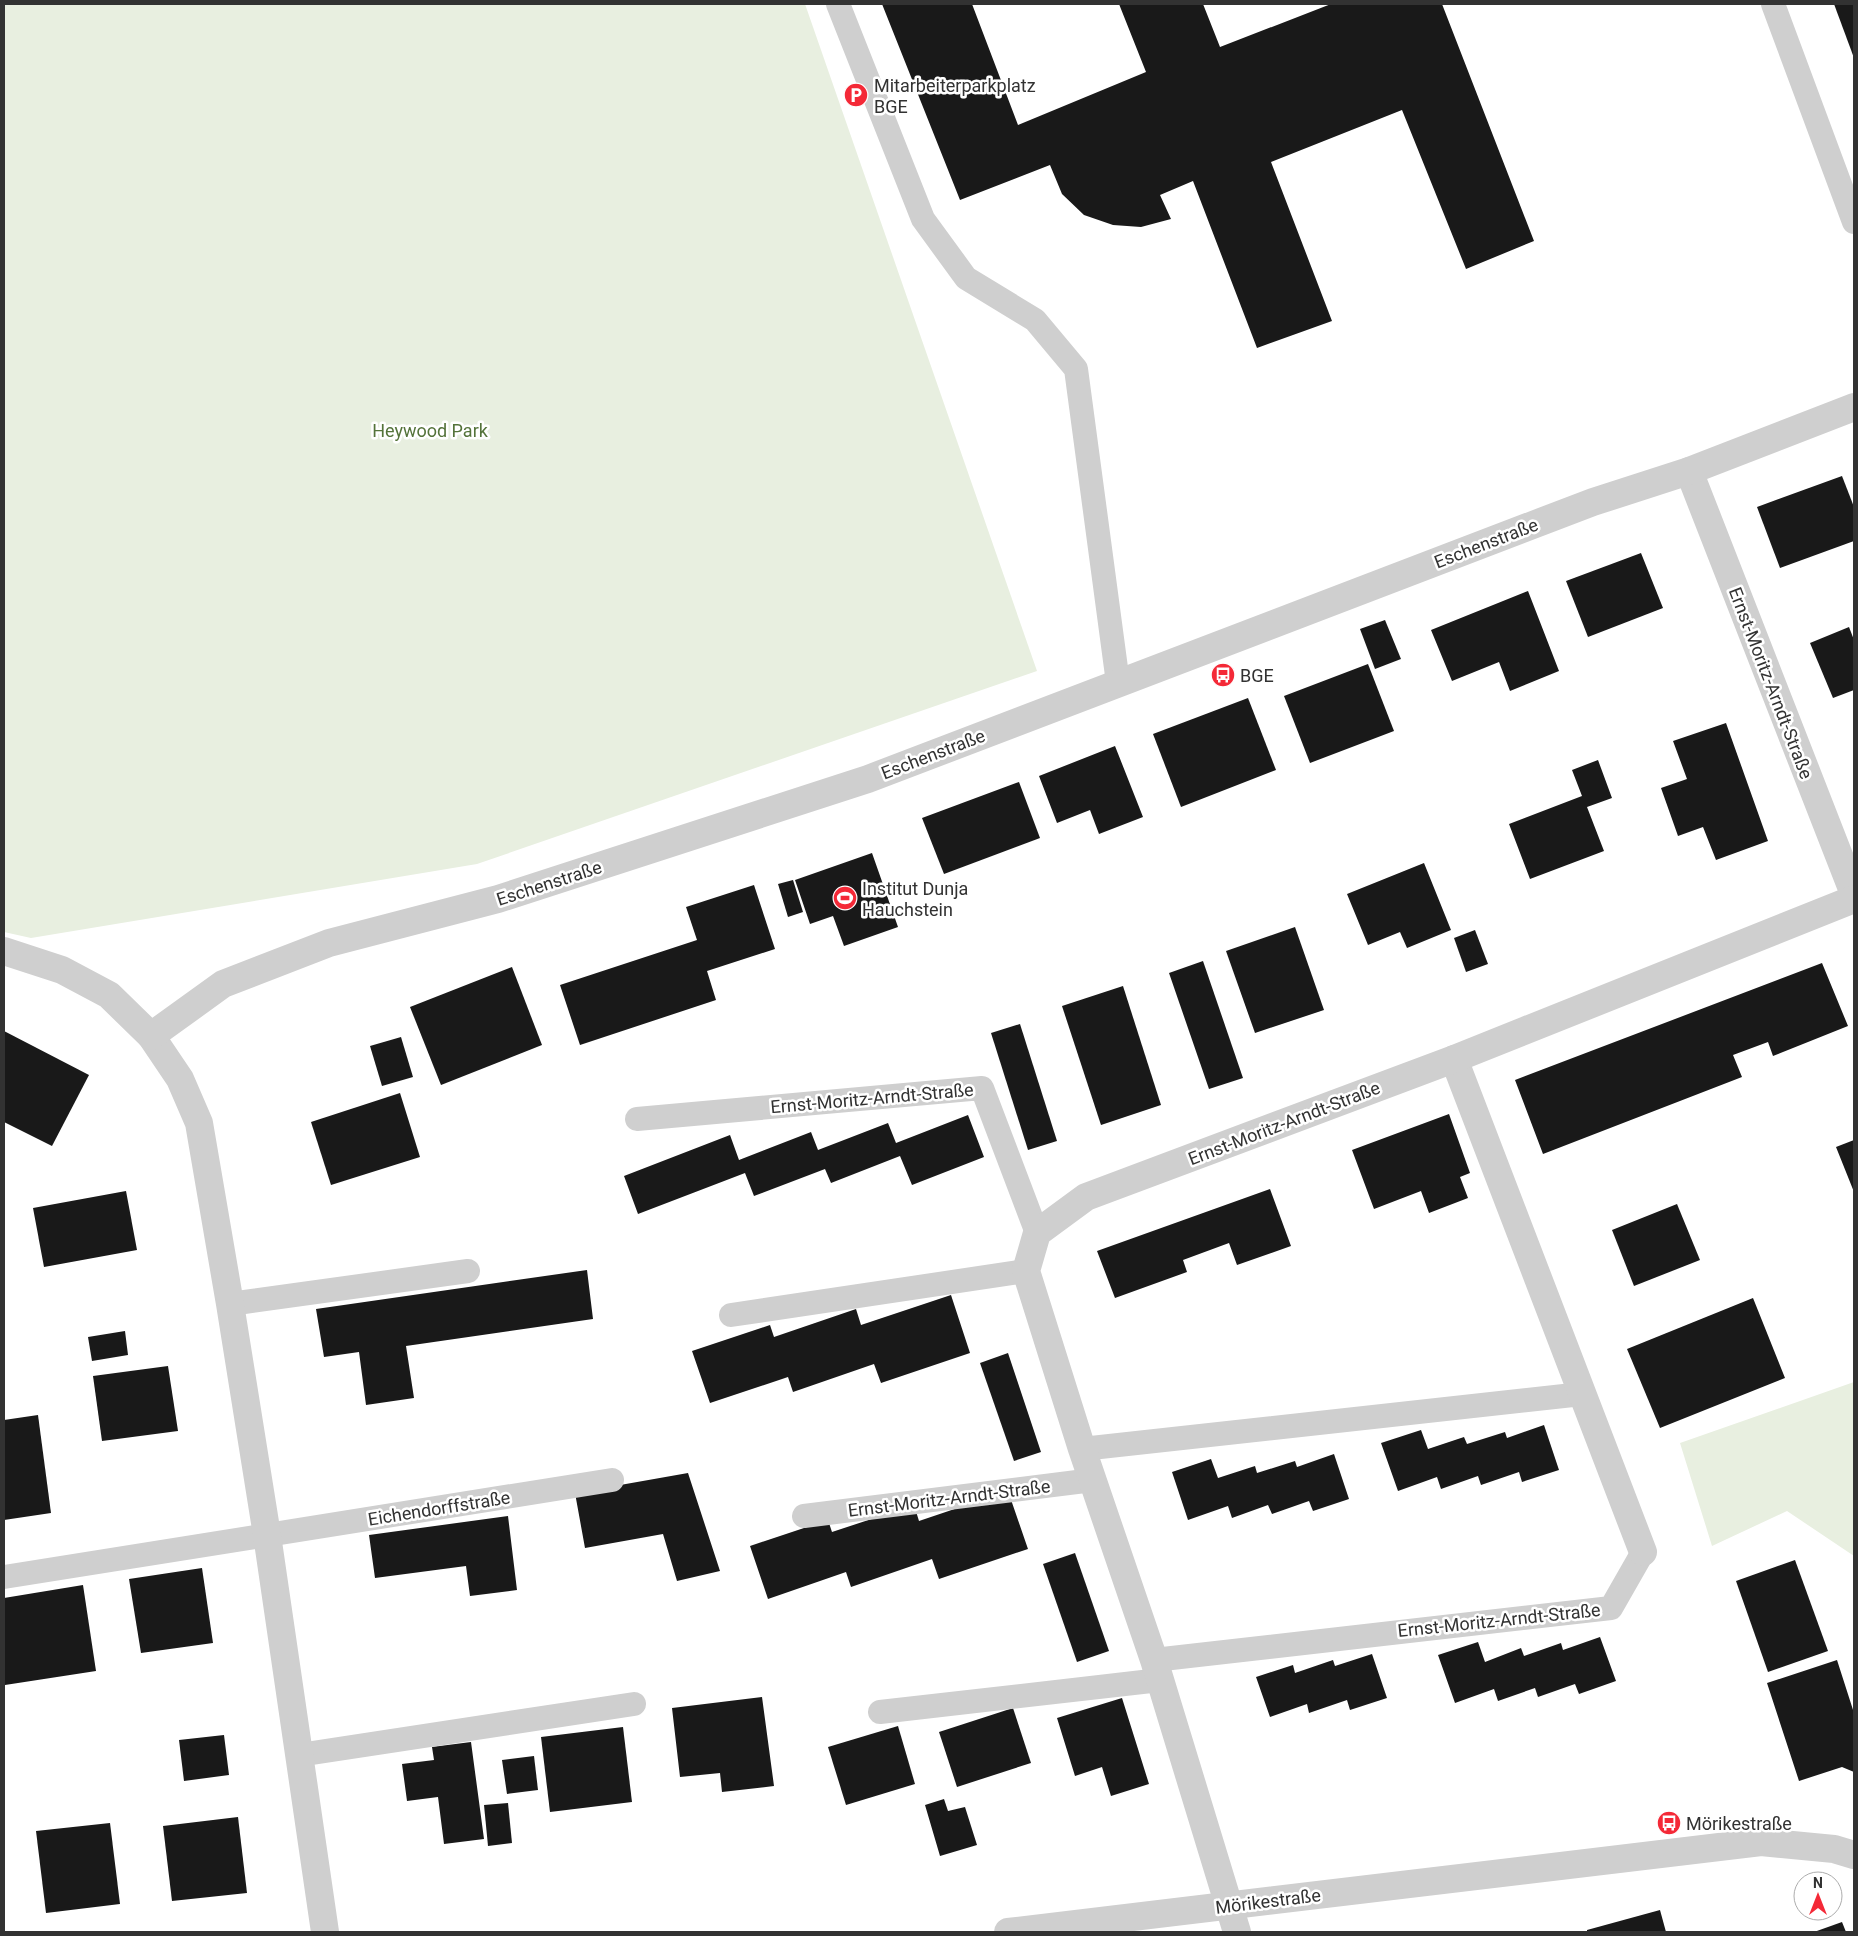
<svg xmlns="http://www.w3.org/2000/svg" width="1858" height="1936" viewBox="0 0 1858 1936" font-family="Roboto,sans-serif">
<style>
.green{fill:#e8efe0}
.building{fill:#191919}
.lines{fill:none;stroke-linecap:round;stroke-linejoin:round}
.service{stroke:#cfcfcf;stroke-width:24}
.minor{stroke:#cfcfcf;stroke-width:28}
.labels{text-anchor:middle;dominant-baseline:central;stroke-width:5;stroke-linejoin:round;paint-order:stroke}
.poi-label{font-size:18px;fill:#323232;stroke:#fff;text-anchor:start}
.park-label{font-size:18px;fill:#54733a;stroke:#fff}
.street-label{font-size:18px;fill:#323232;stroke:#fff}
</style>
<rect width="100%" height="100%" fill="#fff"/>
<g class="green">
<path d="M 4,4 L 805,4 L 1037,671 L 477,864 L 31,938 L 4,932 Z"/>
<path d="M 1854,1382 L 1854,1556 L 1787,1511 L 1712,1546 L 1680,1443 Z"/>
</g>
<g class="building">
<path d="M 882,4 L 972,4 L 1018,125 L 1146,72 L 1119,4 L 1203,4 L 1220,47 L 1331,4 L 1442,4 L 1534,241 L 1466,269 L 1402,110 L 1271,162 L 1332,321 L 1257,348 L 1193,181 L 1160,195 L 1171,219 L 1141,227 L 1113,225 L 1084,215 L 1062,194 L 1050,165 L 960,200 Z"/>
<path d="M 1834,4 L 1854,4 L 1854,58 Z"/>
<path d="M 1842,476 L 1854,507 L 1854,541 L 1780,568 L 1757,507 Z"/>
<path d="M 1641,553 L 1663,608 L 1588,637 L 1566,581 Z"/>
<path d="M 1528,591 L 1559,671 L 1510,691 L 1499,662 L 1452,681 L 1431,630 Z"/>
<path d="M 1385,620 L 1401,659 L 1375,669 L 1360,629 Z"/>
<path d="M 1849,627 L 1854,640 L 1854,690 L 1833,698 L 1810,643 Z"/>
<path d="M 1368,664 L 1394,731 L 1310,763 L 1284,696 Z"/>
<path d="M 1248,698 L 1276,770 L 1181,807 L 1153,734 Z"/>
<path d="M 1726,723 L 1768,841 L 1716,860 L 1703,827 L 1678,836 L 1661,788 L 1687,779 L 1673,741 Z"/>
<path d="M 1115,746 L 1143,817 L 1099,834 L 1090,810 L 1057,823 L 1039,776 Z"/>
<path d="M 1598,760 L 1612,798 L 1587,807 L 1604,851 L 1530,879 L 1509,824 L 1582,796 L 1572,770 Z"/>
<path d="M 1019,782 L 1040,838 L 944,874 L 922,818 Z"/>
<path d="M 872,853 L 898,927 L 844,946 L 833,916 L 810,924 L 795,880 Z"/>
<path d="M 1424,863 L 1451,930 L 1407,948 L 1400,932 L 1368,945 L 1347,894 Z"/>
<path d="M 793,880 L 803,912 L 788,917 L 778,884 Z"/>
<path d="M 754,885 L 775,949 L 707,971 L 716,1000 L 580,1045 L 560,985 L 697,940 L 686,907 Z"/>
<path d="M 1295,927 L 1324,1010 L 1255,1033 L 1226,951 Z"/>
<path d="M 1475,930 L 1488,964 L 1466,972 L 1454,938 Z"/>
<path d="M 1203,961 L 1243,1078 L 1209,1089 L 1169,973 Z"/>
<path d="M 1822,963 L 1848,1026 L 1773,1056 L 1768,1042 L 1733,1055 L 1742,1077 L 1543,1154 L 1515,1080 Z"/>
<path d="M 512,967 L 542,1045 L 441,1085 L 410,1007 Z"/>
<path d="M 1123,986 L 1161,1105 L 1101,1125 L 1062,1006 Z"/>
<path d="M 1020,1024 L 1057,1141 L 1028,1150 L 991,1033 Z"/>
<path d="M 4,1031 L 89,1075 L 52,1146 L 4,1122 Z"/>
<path d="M 401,1037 L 413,1077 L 382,1086 L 370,1046 Z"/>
<path d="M 400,1093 L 420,1157 L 331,1185 L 311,1122 Z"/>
<path d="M 1449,1114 L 1470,1173 L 1460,1177 L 1468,1198 L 1429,1213 L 1421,1191 L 1374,1209 L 1352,1150 Z"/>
<path d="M 968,1115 L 984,1157 L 912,1185 L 900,1156 L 831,1183 L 825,1169 L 754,1196 L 745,1173 L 638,1214 L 624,1176 L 730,1135 L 739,1160 L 811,1132 L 818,1150 L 888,1123 L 896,1143 Z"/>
<path d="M 1854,1140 L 1854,1192 L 1836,1147 Z"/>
<path d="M 1270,1189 L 1291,1246 L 1237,1265 L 1229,1243 L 1183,1260 L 1187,1272 L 1115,1298 L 1097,1251 Z"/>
<path d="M 126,1191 L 137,1250 L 44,1267 L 33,1208 Z"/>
<path d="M 1677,1204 L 1700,1260 L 1634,1286 L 1612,1230 Z"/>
<path d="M 587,1270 L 593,1319 L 406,1346 L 414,1398 L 366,1405 L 359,1352 L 324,1357 L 316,1309 Z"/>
<path d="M 951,1295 L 970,1353 L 881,1383 L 874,1364 L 793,1392 L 788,1377 L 710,1403 L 692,1351 L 770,1325 L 774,1337 L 856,1309 L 861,1325 Z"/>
<path d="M 1753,1298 L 1785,1378 L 1660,1428 L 1627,1349 Z"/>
<path d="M 125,1331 L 128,1355 L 92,1361 L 88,1337 Z"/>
<path d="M 1008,1353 L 1041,1452 L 1014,1461 L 980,1363 Z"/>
<path d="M 168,1366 L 178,1431 L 102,1441 L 93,1376 Z"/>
<path d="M 38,1415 L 51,1513 L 4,1520 L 4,1420 Z"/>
<path d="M 1544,1425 L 1559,1470 L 1522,1482 L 1519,1472 L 1481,1485 L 1478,1476 L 1441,1489 L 1437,1477 L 1398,1491 L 1381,1443 L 1421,1430 L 1428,1449 L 1464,1437 L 1467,1444 L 1505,1432 L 1507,1438 Z"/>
<path d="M 1334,1454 L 1349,1499 L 1313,1511 L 1309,1501 L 1272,1514 L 1268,1505 L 1232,1518 L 1228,1506 L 1188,1520 L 1172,1472 L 1211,1459 L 1218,1478 L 1255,1466 L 1257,1473 L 1295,1461 L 1297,1467 Z"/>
<path d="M 688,1473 L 720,1571 L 677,1581 L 663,1534 L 585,1548 L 575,1493 Z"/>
<path d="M 1008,1491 L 1028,1549 L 939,1579 L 932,1559 L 851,1587 L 846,1572 L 768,1599 L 750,1546 L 828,1520 L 832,1532 L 914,1505 L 919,1521 Z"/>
<path d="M 508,1516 L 517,1590 L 470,1596 L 466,1566 L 375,1578 L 369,1535 Z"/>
<path d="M 1075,1553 L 1109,1651 L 1077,1662 L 1043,1564 Z"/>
<path d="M 1795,1560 L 1828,1651 L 1768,1672 L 1736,1581 Z"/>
<path d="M 202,1568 L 213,1643 L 141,1653 L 129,1579 Z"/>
<path d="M 83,1585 L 96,1671 L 5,1685 L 4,1598 Z"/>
<path d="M 1600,1637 L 1616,1681 L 1579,1694 L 1575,1684 L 1538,1697 L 1535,1688 L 1498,1701 L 1494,1689 L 1455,1703 L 1438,1655 L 1478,1642 L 1485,1662 L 1521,1648 L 1524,1656 L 1561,1643 L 1563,1650 Z"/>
<path d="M 1372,1654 L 1387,1698 L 1350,1710 L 1347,1700 L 1309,1713 L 1307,1704 L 1270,1717 L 1256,1677 L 1293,1665 L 1295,1673 L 1333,1660 L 1335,1666 Z"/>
<path d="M 1837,1660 L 1854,1713 L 1854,1772 L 1842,1767 L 1799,1781 L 1767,1683 Z"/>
<path d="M 762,1697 L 774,1786 L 722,1792 L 720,1773 L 680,1777 L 672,1708 Z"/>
<path d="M 1122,1698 L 1149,1784 L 1111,1796 L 1102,1767 L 1075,1776 L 1057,1718 Z"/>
<path d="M 1013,1708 L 1031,1763 L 957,1787 L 939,1732 Z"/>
<path d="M 898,1726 L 915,1784 L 846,1805 L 828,1747 Z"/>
<path d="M 623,1727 L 632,1802 L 550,1812 L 541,1737 Z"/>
<path d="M 224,1735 L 229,1775 L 184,1781 L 179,1740 Z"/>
<path d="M 471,1742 L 484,1839 L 444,1844 L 438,1797 L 407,1801 L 402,1764 L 434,1760 L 432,1747 Z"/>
<path d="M 534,1756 L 538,1790 L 507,1794 L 502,1760 Z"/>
<path d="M 944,1799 L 948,1811 L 965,1807 L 977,1845 L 940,1856 L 925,1805 Z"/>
<path d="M 508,1803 L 512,1843 L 488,1846 L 484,1805 Z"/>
<path d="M 238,1817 L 247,1893 L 172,1901 L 163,1826 Z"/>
<path d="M 110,1823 L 120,1904 L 46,1913 L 36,1831 Z"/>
<path d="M 1660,1910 L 1666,1932 L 1587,1932 L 1587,1930 Z"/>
<path d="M 1842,1922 L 1846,1932 L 1814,1932 Z"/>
</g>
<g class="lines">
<g class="service">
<path d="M 838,4 L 923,219 L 966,278 L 1035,320 L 1076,369 L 1118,683"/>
<path d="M 1773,4 L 1854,222"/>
<path d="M 637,1119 L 982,1088 L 1037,1233"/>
<path d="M 230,1304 L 468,1271"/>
<path d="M 731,1315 L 1026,1271"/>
<path d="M 1082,1449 L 1582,1394"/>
<path d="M 804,1516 L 1093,1480"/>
<path d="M 4,1577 L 612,1480"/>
<path d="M 1154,1660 L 1611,1608 L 1643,1552"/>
<path d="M 880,1712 L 1160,1680"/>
<path d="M 299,1755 L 634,1704"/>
</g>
<g class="minor">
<path d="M 1689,471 L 1854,894"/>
<path d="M 4,951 L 62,970 L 109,995 L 151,1036 L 180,1079 L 199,1123 L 230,1304 L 267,1535 L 325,1932"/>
<path d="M 151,1036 L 223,984 L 329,943 L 498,899 L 868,779 L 1593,502 L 1689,471 L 1854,407"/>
<path d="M 1454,1059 L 1643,1552"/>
<path d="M 1008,1932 L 1761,1842 L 1834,1849 L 1854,1855"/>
<path d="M 1237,1932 L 1154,1660 L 1082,1449 L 1026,1271 L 1037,1233 L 1086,1197 L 1454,1059 L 1854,899"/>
</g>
</g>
<defs>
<g id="parking-disc" transform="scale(1.25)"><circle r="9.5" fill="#f42937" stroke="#fff"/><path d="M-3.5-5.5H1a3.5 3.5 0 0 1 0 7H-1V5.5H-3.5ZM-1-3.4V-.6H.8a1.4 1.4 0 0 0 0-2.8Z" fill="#fff"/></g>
<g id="bus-disc" transform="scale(1.25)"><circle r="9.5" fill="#f42937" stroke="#fff"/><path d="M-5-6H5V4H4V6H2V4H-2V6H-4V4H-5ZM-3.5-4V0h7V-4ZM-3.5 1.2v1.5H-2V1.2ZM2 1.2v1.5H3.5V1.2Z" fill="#fff"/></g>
<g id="stadium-disc" transform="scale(1.25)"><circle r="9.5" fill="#f42937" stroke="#fff"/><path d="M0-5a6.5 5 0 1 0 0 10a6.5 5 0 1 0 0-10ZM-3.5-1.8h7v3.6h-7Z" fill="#fff"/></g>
</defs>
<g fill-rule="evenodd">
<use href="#parking-disc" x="856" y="95"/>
<use href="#bus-disc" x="1223" y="675"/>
<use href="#stadium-disc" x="845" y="898"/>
<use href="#bus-disc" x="1669" y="1823"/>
</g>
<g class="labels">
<g class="poi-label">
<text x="874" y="85">Mitarbeiterparkplatz<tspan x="874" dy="21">BGE</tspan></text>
<text x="1240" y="675">BGE</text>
<text x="862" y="888">Institut Dunja<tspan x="862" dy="21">Hauchstein</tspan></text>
<text x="1686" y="1823">Mörikestraße</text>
</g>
<g class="park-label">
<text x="430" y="430">Heywood Park</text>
</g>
<g class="street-label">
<text transform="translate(1486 543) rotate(-21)">Eschenstraße</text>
<text transform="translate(1771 683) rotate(69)">Ernst-Moritz-Arndt-Straße</text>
<text transform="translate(933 754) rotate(-21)">Eschenstraße</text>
<text transform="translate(549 883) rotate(-18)">Eschenstraße</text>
<text transform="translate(872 1098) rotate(-5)">Ernst-Moritz-Arndt-Straße</text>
<text transform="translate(1284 1123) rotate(-21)">Ernst-Moritz-Arndt-Straße</text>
<text transform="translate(949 1498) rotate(-7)">Ernst-Moritz-Arndt-Straße</text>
<text transform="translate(439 1508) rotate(-9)">Eichendorffstraße</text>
<text transform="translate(1499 1620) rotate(-6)">Ernst-Moritz-Arndt-Straße</text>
<text transform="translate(1268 1901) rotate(-7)">Mörikestraße</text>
</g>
</g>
<rect width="1858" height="1936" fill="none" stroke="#323232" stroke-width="10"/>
<g transform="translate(1818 1896)"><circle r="24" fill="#ffffff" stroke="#adadad"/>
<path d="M0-4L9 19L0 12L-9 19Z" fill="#f42937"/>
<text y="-8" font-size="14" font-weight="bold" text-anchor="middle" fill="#323232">N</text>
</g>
</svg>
